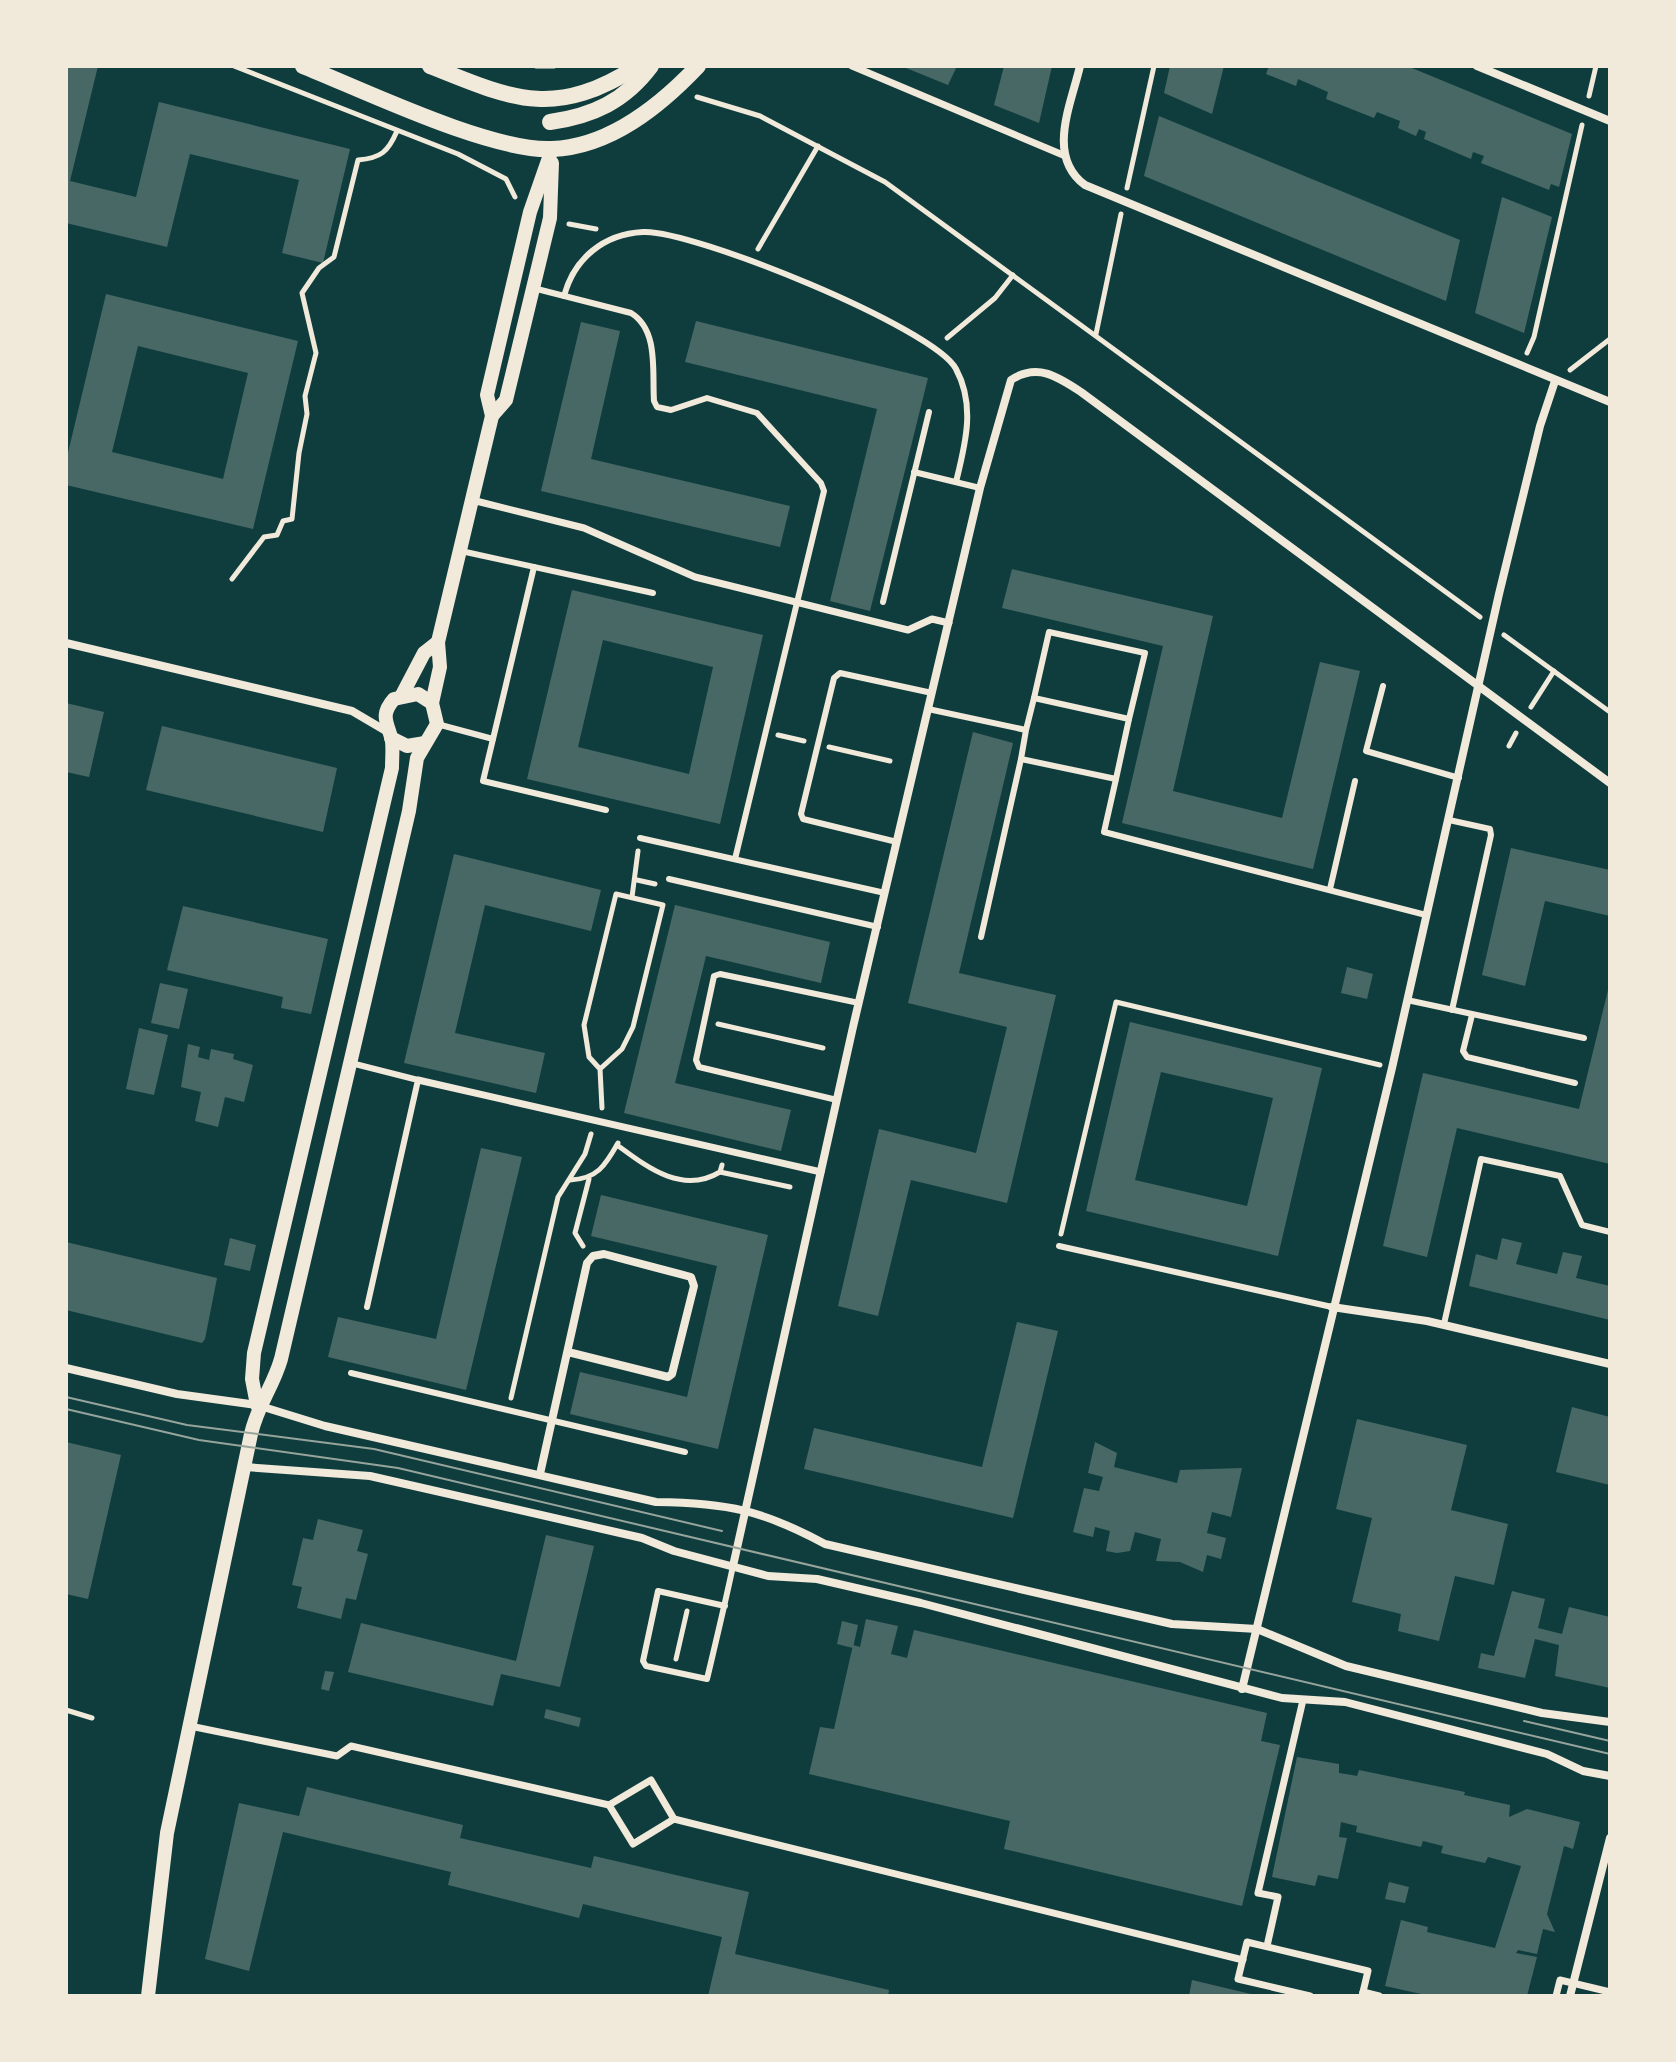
<svg xmlns="http://www.w3.org/2000/svg" width="1676" height="2062" viewBox="0 0 1676 2062" font-family="'Asap Condensed',sans-serif">
<style>
.building{fill:#486865;fill-rule:evenodd}
.lines{fill:none;stroke-linecap:round;stroke-linejoin:round}
.path{stroke:#f1e9da;stroke-width:5}
.service{stroke:#f1e9da;stroke-width:6}
.pedestrian{stroke:#f1e9da;stroke-width:7}
.minor{stroke:#f1e9da;stroke-width:8}
.tertiary{stroke:#f1e9da;stroke-width:14}
.secondary{stroke:#f1e9da;stroke-width:16}
.tram{stroke:#97a49c;stroke-width:2}
</style>
<rect width="100%" height="100%" fill="#0f3d3e"/>
<g class="building">
<path d="M 66,66 L 98,66 L 70,181 L 136,197 L 159,102 L 350,149 L 323,263 L 282,253 L 299,180 L 190,154 L 167,247 L 66,223 Z"/>
<path d="M 901,66 L 957,66 L 948,85 Z"/>
<path d="M 1004,66 L 1052,66 L 1039,123 L 994,105 Z"/>
<path d="M 1170,66 L 1224,66 L 1212,114 L 1164,93 Z"/>
<path d="M 1269,66 L 1407,66 L 1572,134 L 1559,187 L 1551,184 L 1549,190 L 1481,163 L 1484,156 L 1473,152 L 1471,159 L 1424,139 L 1426,132 L 1419,129 L 1416,136 L 1398,128 L 1400,121 L 1377,112 L 1374,118 L 1326,99 L 1328,92 L 1298,79 L 1296,86 L 1266,74 Z"/>
<path d="M 1159,116 L 1460,240 L 1446,301 L 1144,176 Z"/>
<path d="M 1502,197 L 1552,217 L 1524,333 L 1475,313 Z"/>
<path d="M 106,294 L 298,341 L 253,529 L 66,485 L 66,461 ZM 138,346 L 248,373 L 223,479 L 112,452 Z"/>
<path d="M 696,321 L 928,378 L 870,611 L 830,601 L 877,409 L 685,362 Z"/>
<path d="M 581,322 L 620,331 L 591,459 L 790,506 L 780,547 L 541,491 Z"/>
<path d="M 1012,569 L 1213,616 L 1173,791 L 1282,818 L 1320,662 L 1360,671 L 1313,869 L 1122,823 L 1163,646 L 1002,608 Z"/>
<path d="M 572,590 L 763,635 L 720,824 L 527,779 ZM 603,640 L 713,667 L 689,774 L 578,747 Z"/>
<path d="M 66,703 L 104,712 L 89,777 L 66,772 Z"/>
<path d="M 162,726 L 337,768 L 323,832 L 146,790 Z"/>
<path d="M 973,732 L 1013,743 L 959,973 L 1056,995 L 1007,1203 L 911,1180 L 878,1316 L 838,1306 L 879,1129 L 976,1153 L 1007,1027 L 908,1003 Z"/>
<path d="M 1511,848 L 1610,870 L 1610,916 L 1545,901 L 1525,986 L 1482,975 Z"/>
<path d="M 454,854 L 601,890 L 591,931 L 485,905 L 455,1033 L 545,1053 L 536,1093 L 404,1063 Z"/>
<path d="M 675,905 L 830,942 L 821,983 L 706,956 L 675,1083 L 791,1110 L 781,1151 L 624,1113 Z"/>
<path d="M 183,906 L 328,939 L 311,1014 L 281,1008 L 283,997 L 167,970 Z"/>
<path d="M 1347,967 L 1373,974 L 1367,999 L 1341,993 Z"/>
<path d="M 160,983 L 188,989 L 179,1029 L 151,1023 Z"/>
<path d="M 1609,986 L 1610,1164 L 1457,1128 L 1427,1257 L 1383,1246 L 1423,1073 L 1579,1109 Z"/>
<path d="M 1130,1022 L 1322,1068 L 1278,1256 L 1086,1211 ZM 1161,1072 L 1273,1098 L 1247,1206 L 1135,1180 Z"/>
<path d="M 139,1028 L 168,1035 L 154,1095 L 126,1089 Z"/>
<path d="M 188,1044 L 200,1047 L 198,1057 L 209,1060 L 211,1049 L 234,1054 L 233,1059 L 253,1065 L 244,1102 L 225,1097 L 218,1127 L 195,1121 L 201,1092 L 181,1087 Z"/>
<path d="M 481,1148 L 522,1157 L 466,1390 L 328,1357 L 338,1317 L 436,1339 Z"/>
<path d="M 601,1195 L 768,1235 L 718,1449 L 570,1414 L 580,1372 L 687,1397 L 717,1266 L 591,1236 Z"/>
<path d="M 230,1238 L 256,1245 L 250,1271 L 224,1265 Z"/>
<path d="M 1502,1238 L 1522,1243 L 1516,1264 L 1557,1274 L 1563,1252 L 1582,1256 L 1576,1278 L 1610,1286 L 1610,1320 L 1469,1286 L 1476,1254 L 1497,1260 Z"/>
<path d="M 66,1242 L 217,1278 L 205,1339 L 202,1343 L 66,1310 Z"/>
<path d="M 1017,1322 L 1058,1331 L 1013,1518 L 804,1469 L 814,1428 L 982,1467 Z"/>
<path d="M 1572,1407 L 1610,1417 L 1610,1485 L 1556,1472 Z"/>
<path d="M 1357,1419 L 1467,1445 L 1451,1510 L 1508,1524 L 1494,1585 L 1455,1576 L 1439,1641 L 1398,1631 L 1401,1614 L 1352,1602 L 1372,1518 L 1336,1509 Z"/>
<path d="M 66,1442 L 121,1455 L 88,1599 L 66,1594 Z"/>
<path d="M 1095,1442 L 1117,1453 L 1114,1467 L 1177,1483 L 1180,1470 L 1242,1468 L 1231,1517 L 1212,1512 L 1207,1533 L 1226,1538 L 1221,1559 L 1207,1555 L 1203,1572 L 1180,1562 L 1156,1561 L 1161,1539 L 1135,1532 L 1130,1551 L 1117,1553 L 1106,1551 L 1110,1531 L 1095,1527 L 1093,1537 L 1073,1532 L 1084,1488 L 1099,1491 L 1103,1477 L 1088,1473 Z"/>
<path d="M 318,1519 L 363,1530 L 357,1551 L 368,1554 L 356,1600 L 346,1598 L 341,1619 L 297,1608 L 302,1587 L 292,1585 L 303,1538 L 313,1540 Z"/>
<path d="M 546,1535 L 594,1546 L 560,1687 L 501,1674 L 493,1706 L 348,1672 L 361,1623 L 516,1661 Z"/>
<path d="M 1512,1591 L 1545,1599 L 1538,1628 L 1562,1634 L 1569,1607 L 1610,1617 L 1610,1688 L 1555,1676 L 1559,1645 L 1535,1639 L 1525,1678 L 1478,1668 L 1481,1653 L 1494,1656 Z"/>
<path d="M 866,1619 L 898,1626 L 891,1654 L 907,1658 L 914,1630 L 1267,1713 L 1261,1741 L 1280,1745 L 1242,1906 L 1004,1849 L 1010,1821 L 809,1774 L 820,1727 L 834,1729 L 853,1645 L 860,1647 Z"/>
<path d="M 842,1621 L 858,1625 L 853,1648 L 837,1644 Z"/>
<path d="M 325,1671 L 334,1672 L 329,1691 L 321,1689 Z"/>
<path d="M 546,1709 L 581,1718 L 579,1727 L 544,1718 Z"/>
<path d="M 1297,1757 L 1339,1764 L 1339,1773 L 1352,1775 L 1357,1776 L 1359,1770 L 1465,1792 L 1464,1795 L 1510,1805 L 1509,1817 L 1527,1809 L 1580,1822 L 1573,1849 L 1564,1846 L 1547,1914 L 1555,1932 L 1543,1929 L 1537,1954 L 1518,1950 L 1516,1953 L 1537,1957 L 1527,1996 L 1430,1996 L 1385,1986 L 1401,1920 L 1428,1927 L 1427,1932 L 1495,1948 L 1521,1866 L 1488,1857 L 1485,1863 L 1441,1853 L 1443,1846 L 1423,1841 L 1421,1847 L 1356,1832 L 1357,1826 L 1341,1822 L 1339,1837 L 1347,1838 L 1338,1879 L 1318,1875 L 1315,1886 L 1272,1877 Z"/>
<path d="M 307,1787 L 463,1825 L 460,1838 L 591,1868 L 594,1856 L 749,1892 L 735,1954 L 889,1990 L 888,1996 L 708,1996 L 722,1937 L 583,1904 L 579,1918 L 448,1885 L 451,1872 L 283,1832 L 249,1971 L 205,1959 L 239,1803 L 299,1816 Z"/>
<path d="M 1389,1882 L 1409,1887 L 1405,1903 L 1385,1899 Z"/>
<path d="M 1192,1980 L 1255,1995 L 1255,1996 L 1189,1996 Z"/>
</g>
<g class="lines">
<g class="path">
<path d="M 234,66 L 458,154 L 506,179 L 515,197"/>
<path d="M 536,66 L 554,66"/>
<path d="M 1589,96 L 1596,66"/>
<path d="M 697,97 L 760,116 L 885,182 L 1480,617"/>
<path d="M 1127,188 L 1154,66"/>
<path d="M 569,224 L 596,229"/>
<path d="M 758,249 L 818,146"/>
<path d="M 1096,334 L 1121,214"/>
<path d="M 947,338 L 995,298 L 1013,275"/>
<path d="M 1527,353 L 1534,337 L 1582,125"/>
<path d="M 1570,370 L 1610,339"/>
<path d="M 232,579 L 264,537 L 277,535 L 283,521 L 292,519 L 299,453 L 307,414 L 305,396 L 316,353 L 302,293 L 319,268 L 334,257 L 358,160 C 381,158 388,152 397,131"/>
<path d="M 1504,635 L 1610,712"/>
<path d="M 1531,707 L 1554,671"/>
<path d="M 778,735 L 804,741"/>
<path d="M 1509,746 L 1516,733"/>
<path d="M 829,747 L 890,761"/>
<path d="M 637,880 L 655,884"/>
<path d="M 632,897 L 638,851"/>
<path d="M 718,1024 L 823,1048"/>
<path d="M 600,1069 L 622,1049 L 633,1027 L 663,905 L 616,894 L 584,1025 L 589,1057 L 600,1069 L 602,1108"/>
<path d="M 617,1145 C 647,1167 682,1195 720,1172 L 722,1165"/>
<path d="M 720,1172 L 790,1187"/>
<path d="M 570,1180 C 597,1179 605,1166 618,1143"/>
<path d="M 1061,1234 L 1116,1002 L 1380,1065"/>
<path d="M 583,1246 L 575,1233 L 589,1179"/>
<path d="M 511,1398 L 558,1197 L 585,1154 L 591,1134"/>
<path d="M 676,1659 L 687,1611"/>
<path d="M 66,1710 L 92,1718"/>
</g>
<g class="service">
<path d="M 533,288 L 631,313 C 659,330 652,372 654,401 L 657,407 L 671,410 L 707,398 L 757,413 L 821,483 L 824,491 L 735,859"/>
<path d="M 564,296 C 574,259 603,234 643,232 C 691,229 935,328 956,369 C 976,406 965,445 956,482"/>
<path d="M 914,472 L 980,488"/>
<path d="M 461,551 L 653,593"/>
<path d="M 534,567 L 483,781 L 606,810"/>
<path d="M 883,602 L 929,412"/>
<path d="M 1383,686 L 1366,751 L 1459,778"/>
<path d="M 1034,698 L 1049,632 L 1145,653 L 1129,719"/>
<path d="M 928,709 L 1026,730 L 1021,759 L 1116,779 L 1129,719 L 1034,698 L 1026,730"/>
<path d="M 437,724 L 493,739"/>
<path d="M 1116,779 L 1104,832 L 1426,915"/>
<path d="M 1449,820 L 1490,829 L 1491,835 L 1452,1010"/>
<path d="M 640,838 L 885,893"/>
<path d="M 897,842 L 803,819 L 801,814 L 834,678 L 840,673 L 932,693"/>
<path d="M 669,879 L 878,927"/>
<path d="M 1330,889 L 1355,781"/>
<path d="M 981,937 L 1021,759"/>
<path d="M 1407,1000 L 1584,1038"/>
<path d="M 1472,1015 L 1463,1051 L 1467,1057 L 1575,1083"/>
<path d="M 351,1063 L 418,1080 L 367,1307"/>
<path d="M 837,1100 L 699,1067 L 696,1060 L 714,976 L 720,974 L 859,1003"/>
<path d="M 1059,1246 L 1332,1307"/>
<path d="M 1444,1324 L 1481,1159 L 1560,1176 L 1582,1225 L 1610,1232"/>
<path d="M 351,1373 L 685,1452"/>
<path d="M 725,1606 L 658,1591 L 643,1661 L 646,1666 L 707,1679 C 716,1641 725,1604 733,1566"/>
</g>
<g class="pedestrian">
<path d="M 852,66 L 1063,155"/>
<path d="M 472,500 L 584,528 L 695,577 L 908,630 L 932,619 L 949,623"/>
<path d="M 418,1080 L 821,1172"/>
<path d="M 190,1726 L 337,1756 L 351,1746 L 609,1805 L 651,1780 L 674,1819"/>
<path d="M 609,1805 L 633,1844 L 674,1819 L 1243,1960"/>
<path d="M 1267,1946 L 1278,1897 L 1258,1893 L 1303,1700"/>
<path d="M 1363,1992 L 1379,1996"/>
<path d="M 1310,1996 L 1238,1979 L 1247,1942 L 1368,1971 L 1362,1996"/>
<path d="M 1556,1996 L 1560,1980 L 1610,1992"/>
</g>
<g class="minor">
<path d="M 1080,66 C 1071,105 1046,156 1085,185 L 1610,402"/>
<path d="M 1477,66 L 1610,121"/>
<path d="M 66,643 L 352,711 L 386,731"/>
<path d="M 1332,1307 L 1427,1321 L 1610,1364"/>
<path d="M 66,1368 L 177,1394 L 257,1405 L 325,1426 L 656,1502 C 728,1503 762,1510 825,1544 L 1172,1624 L 1257,1629 L 1346,1666 L 1542,1713 L 1610,1722"/>
<path d="M 244,1467 L 370,1476 L 642,1538 L 674,1551 L 768,1576 L 817,1579 L 921,1603 L 1282,1698 L 1345,1702 L 1547,1754 L 1583,1771 L 1610,1776"/>
<path d="M 540,1474 L 587,1263 L 593,1256 L 604,1254 L 691,1277 L 694,1286 L 672,1374 L 668,1377 L 568,1352"/>
<path d="M 733,1566 L 853,1027 L 980,488 L 1011,380 C 1037,363 1057,376 1081,392 L 1610,783"/>
<path d="M 1242,1689 L 1392,1068 L 1499,594 L 1540,426 L 1555,381"/>
<path d="M 1570,1996 L 1610,1838"/>
</g>
<g class="tertiary">
<path d="M 492,416 L 506,400 L 550,218 L 552,163"/>
<path d="M 402,695 L 424,653 L 438,642"/>
<path d="M 432,703 L 440,667 L 438,642 L 492,416 L 487,395 L 530,212 L 552,149"/>
<path d="M 391,738 L 407,746 L 425,743"/>
<path d="M 148,1996 L 167,1833 L 251,1434 C 258,1404 273,1387 281,1359 L 409,811 L 417,758 L 437,724 L 432,703 L 418,694 L 394,699 C 379,716 388,723 392,741 C 393,749 392,759 392,768 L 254,1353 L 252,1379 L 257,1405"/>
</g>
<g class="secondary">
<path d="M 303,66 C 363,90 491,152 552,149 C 610,147 660,106 698,66"/>
<path d="M 430,66 C 514,100 555,119 638,66"/>
<path d="M 550,122 C 593,116 625,101 651,66"/>
</g>
<g class="tram">
<path d="M 66,1397 L 187,1425 L 374,1449 L 722,1531"/>
<path d="M 66,1409 L 199,1440 L 398,1468 L 1610,1754"/>
<path d="M 1524,1721 L 1610,1741"/>
</g>
</g>
<rect width="1676" height="2062" fill="none" stroke="#f1e9da" stroke-width="136"/>
</svg>
